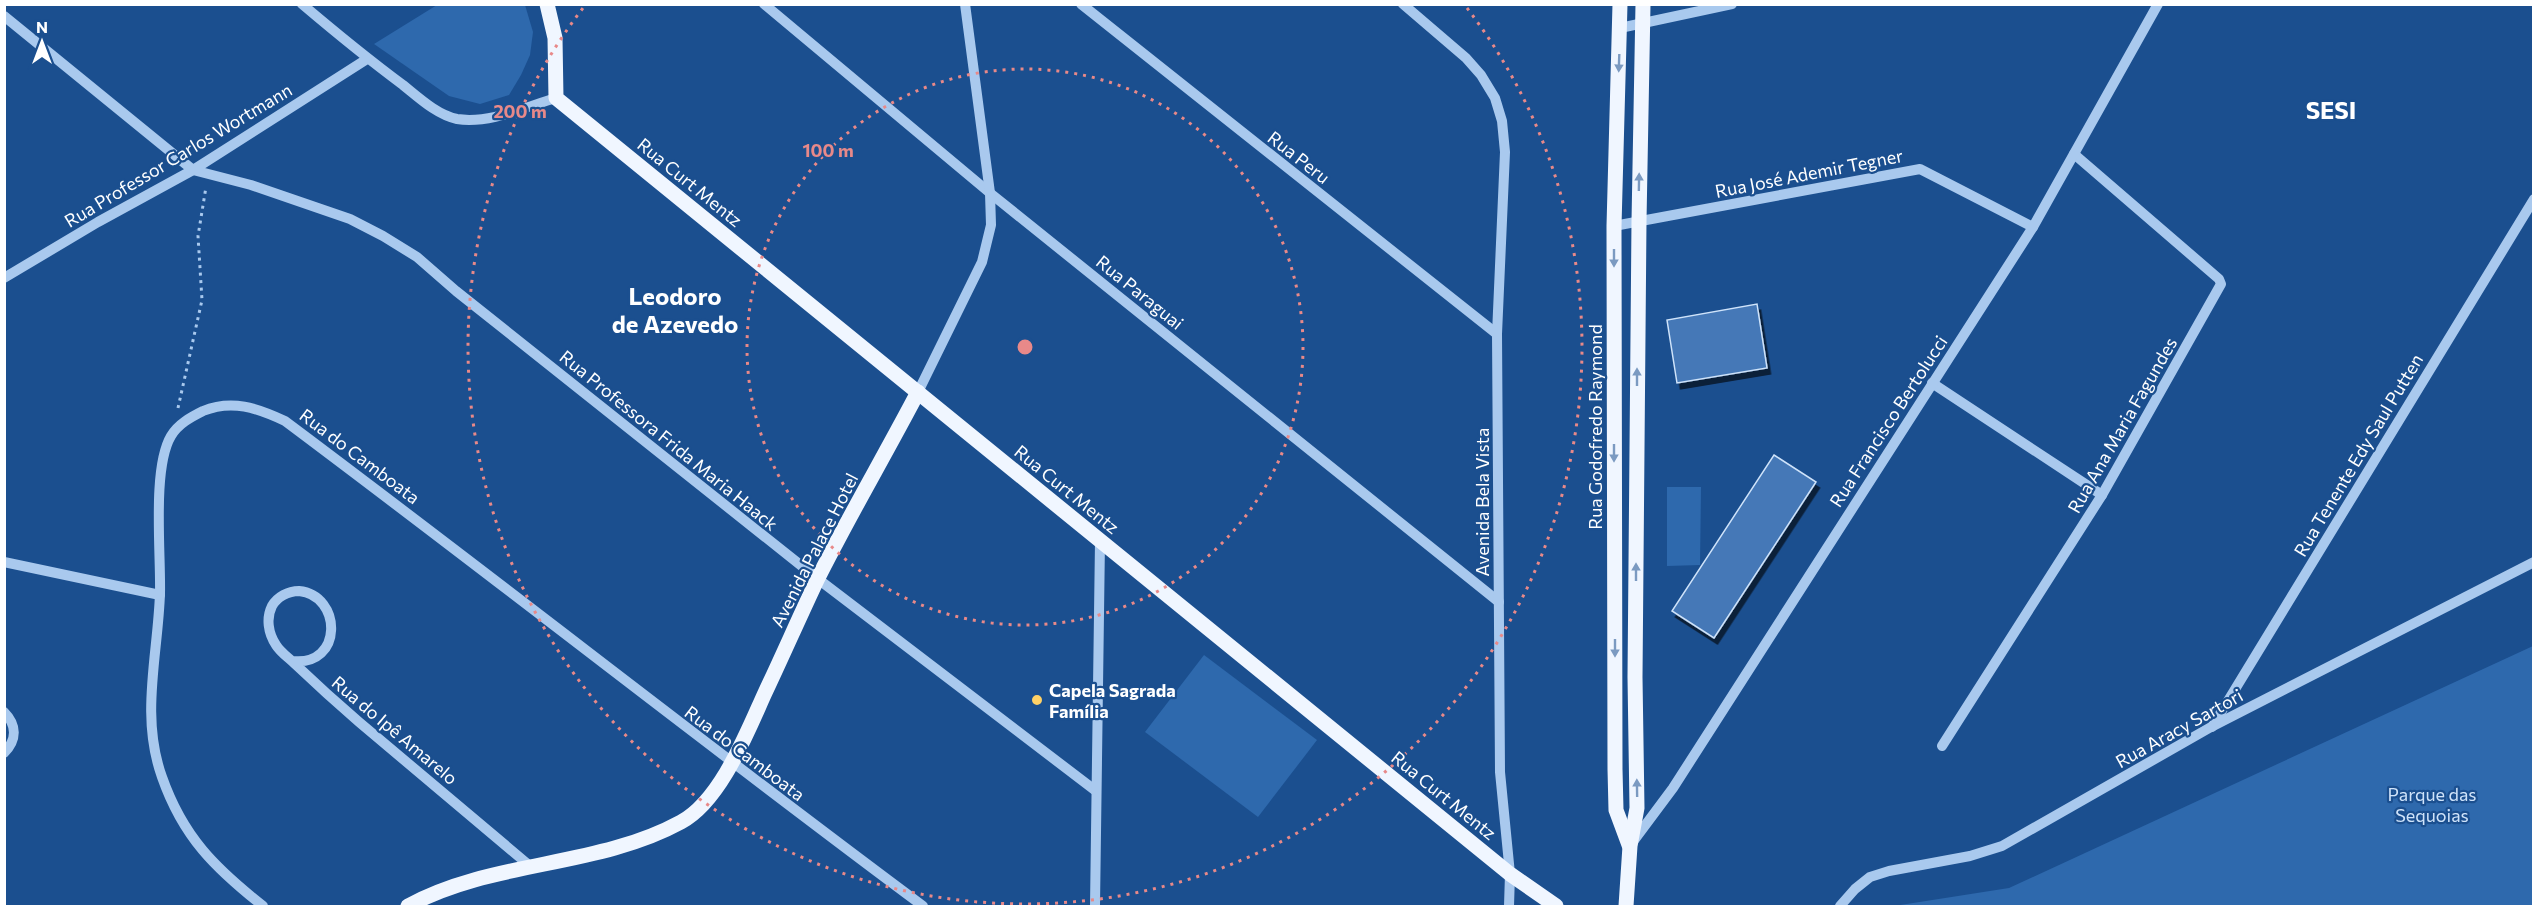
<svg xmlns="http://www.w3.org/2000/svg" width="2538" height="911" viewBox="0 0 2538 911" font-family="Commissioner,sans-serif">
<style>
.green{fill:#2e69ad}
.building{fill:#4478b7;stroke:#cfe3fa;stroke-width:1.5;filter:url(#shadow)}
.lines{fill:none;stroke-linecap:round;stroke-linejoin:round}
.path{stroke:#a9c9ee;stroke-width:3;stroke-dasharray:3 4.5;stroke-linecap:butt}
.minor{stroke:#a9c9ee;stroke-width:10}
.major{stroke:#f0f6ff;stroke-width:15}
.oneway{fill:#7b9ac1}
.ring{fill:none;stroke:#e88989;stroke-width:3;stroke-dasharray:3 6}
.poi-dot{fill:#ffd166;stroke:#1b4f8f;stroke-width:2}
.labels{text-anchor:middle;dominant-baseline:central;stroke-width:4.5;stroke-linejoin:round;paint-order:stroke}
.street-label{font-size:18px;fill:#fff;stroke:#1b4f8f}
.poi-label{font-size:18px;font-weight:bold;fill:#fff;stroke:#1b4f8f;text-anchor:start}
.park-label{font-size:18px;fill:#cfe3fa;stroke:#1b4f8f}
.district-label{font-size:24px;font-weight:bold;fill:#fff;stroke:#1b4f8f}
.centre{fill:#e88989;stroke:#1b4f8f;stroke-width:3}
.ring-label{font-size:18px;text-anchor:middle;font-weight:bold;fill:#e88989;stroke:#1b4f8f;stroke-width:4.5;stroke-linejoin:round;paint-order:stroke}
</style>
<defs>
<filter id="shadow"><feDropShadow dx="3.5" dy="6" stdDeviation="0" flood-color="#0009"/></filter>
</defs>
<rect width="100%" height="100%" fill="#1b4f8f"/>
<g class="green">
<path d="M 437,5 L 525,5 L 533,32 L 530,55 L 521,75 L 509,95 L 480,104 L 449,96 L 374,44 Z"/>
<path d="M 1667,487 L 1701,487 L 1700,565 L 1667,566 Z"/>
<path d="M 2533,646 L 2533,906 L 1894,906 L 2009,888 Z"/>
<path d="M 1204,655 L 1317,740 L 1258,817 L 1145,732 Z"/>
</g>
<g class="building">
<path d="M 1757,304 L 1767,368 L 1677,383 L 1667,320 Z"/>
<path d="M 1774,455 L 1816,482 L 1714,638 L 1672,611 Z"/>
</g>
<g class="lines">
<path class="path" d="M 178,408 L 202,300 L 198,236 L 206,187"/>
<g class="minor">
<path d="M 302,4 C 335,32 368,59 403,85 C 418,97 437,115 457,119 C 490,124 525,107 556,98"/>
<path d="M 764,4 L 990,193 L 1499,602"/>
<path d="M 1081,4 L 1497,334"/>
<path d="M 1403,4 L 1466,58 L 1481,75 L 1495,98 L 1502,121 L 1505,152 L 1497,334 L 1500,772 L 1510,874 L 1509,906"/>
<path d="M 4,16 L 193,170 L 251,185 L 350,219 L 383,236 L 417,257 L 456,291 L 818,579 L 1096,791"/>
<path d="M 1620,28 L 1732,4"/>
<path d="M 1614,226 L 1920,169 L 2033,227"/>
<path d="M 4,278 L 98,222 L 193,170 L 367,59"/>
<path d="M 1932,383 L 2102,495"/>
<path d="M 918,392 L 982,262 L 991,225 L 990,193 L 965,4"/>
<path d="M 4,562 L 160,595"/>
<path d="M 292,661 C 344,667 342,595 299,591 C 288,591 277,597 272,606 C 266,618 268,633 276,645 C 280,652 289,658 295,664 C 316,684 337,703 359,722 C 416,770 473,818 530,866"/>
<path d="M 4,712 C 17,725 17,740 4,753"/>
<path d="M 2212,727 L 2534,199"/>
<path d="M 1942,746 L 2102,495 L 2221,284 L 2219,279 L 2074,154"/>
<path d="M 1632,843 L 1673,788 L 2033,227 L 2158,4"/>
<path d="M 263,906 C 215,868 183,837 162,777 C 140,716 158,655 160,593 C 161,553 152,468 171,436 C 178,424 191,417 203,411 C 232,399 257,408 285,421 C 499,581 709,747 923,906"/>
<path d="M 1095,906 L 1100,541"/>
<path d="M 1840,906 L 1855,889 L 1870,877 L 1889,871 L 1970,856 L 2002,846 L 2211,727 L 2534,562"/>
</g>
<g class="major">
<path d="M 547,4 L 555,38 L 556,98 L 1510,874 L 1556,906"/>
<path d="M 1620,4 L 1614,226 L 1615,769 L 1616,810 L 1629,845"/>
<path d="M 408,906 C 492,860 597,868 681,822 C 720,801 746,735 764,695 C 782,657 799,618 817,580 C 849,516 885,455 918,392"/>
<path d="M 1626,906 L 1630,846 L 1637,808 L 1635,677 L 1639,221 L 1643,4"/>
</g>
</g>
<defs><path id="oneway-solid" d="M-6-.8H1V-3.2L6.5 0L1 3.2V.8H-6Z" transform="scale(1.5)"/></defs>
<g class="oneway">
<use href="#oneway-solid" transform="translate(1619 63) rotate(92)"/>
<use href="#oneway-solid" transform="translate(1639 182) rotate(-89)"/>
<use href="#oneway-solid" transform="translate(1614 258) rotate(90)"/>
<use href="#oneway-solid" transform="translate(1637 377) rotate(-90)"/>
<use href="#oneway-solid" transform="translate(1614 453) rotate(90)"/>
<use href="#oneway-solid" transform="translate(1636 572) rotate(-90)"/>
<use href="#oneway-solid" transform="translate(1615 648) rotate(90)"/>
<use href="#oneway-solid" transform="translate(1637 788) rotate(-91)"/>
</g>
<g class="ring">
<circle cx="1025" cy="347" r="278"/>
<path d="M1467 8A557 557 0 1 1 583 8"/>
</g>
<circle class="poi-dot" cx="1037" cy="700" r="6"/>
<g class="labels">
<g class="street-label">
<text transform="translate(178 155) rotate(-31)">Rua Professor Carlos Wortmann</text>
<text transform="translate(1299 157) rotate(38)">Rua Peru</text>
<text transform="translate(1809 173) rotate(-11)">Rua José Ademir Tegner</text>
<text transform="translate(690 182) rotate(39)">Rua Curt Mentz</text>
<text transform="translate(1140 292) rotate(39)">Rua Paraguai</text>
<text transform="translate(1888 421) rotate(-57)">Rua Francisco Bertolucci</text>
<text transform="translate(2122 425) rotate(-60)">Rua Ana Maria Fagundes</text>
<text transform="translate(1595 427) rotate(-90)">Rua Godofredo Raymond</text>
<text transform="translate(669 440) rotate(39)">Rua Professora Frida Maria Haack</text>
<text transform="translate(2358 455) rotate(-59)">Rua Tenente Edy Saul Putten</text>
<text transform="translate(360 456) rotate(37)">Rua do Camboata</text>
<text transform="translate(1067 489) rotate(39)">Rua Curt Mentz</text>
<text transform="translate(1482 502) rotate(-90)">Avenida Bela Vista</text>
<text transform="translate(814 550) rotate(-63)">Avenida Palace Hotel</text>
<text transform="translate(2179 728) rotate(-29)">Rua Aracy Sartori</text>
<text transform="translate(395 730) rotate(40)">Rua do Ipê Amarelo</text>
<text transform="translate(745 753) rotate(37)">Rua do Camboata</text>
<text transform="translate(1444 795) rotate(39)">Rua Curt Mentz</text>
</g>
<g class="poi-label">
<text x="1049" y="690">Capela Sagrada<tspan x="1049" dy="21">Família</tspan></text>
</g>
<g class="park-label">
<text x="2432" y="794">Parque das<tspan x="2432" dy="21">Sequoias</tspan></text>
</g>
<g class="district-label">
<text x="2331" y="109">SESI</text>
<text x="675" y="295">Leodoro<tspan x="675" dy="28">de Azevedo</tspan></text>
</g>
</g>
<circle cx="1025" cy="347" r="9" class="centre"/>
<g class="ring-label">
<text x="520" y="118">200 m</text>
<text x="828" y="157">100 m</text>
</g>
<rect width="2538" height="911" fill="none" stroke="#ffffff" stroke-width="12"/>
<g transform="translate(42 42)" stroke="#1b4f8f" stroke-width="4.5" paint-order="stroke">
<path d="M0-4.5L10 22L0 15L-10 22Z" fill="#ffffff"/>
<text y="-9" font-size="16" font-weight="bold" text-anchor="middle" fill="#ffffff">N</text>
</g>
</svg>
